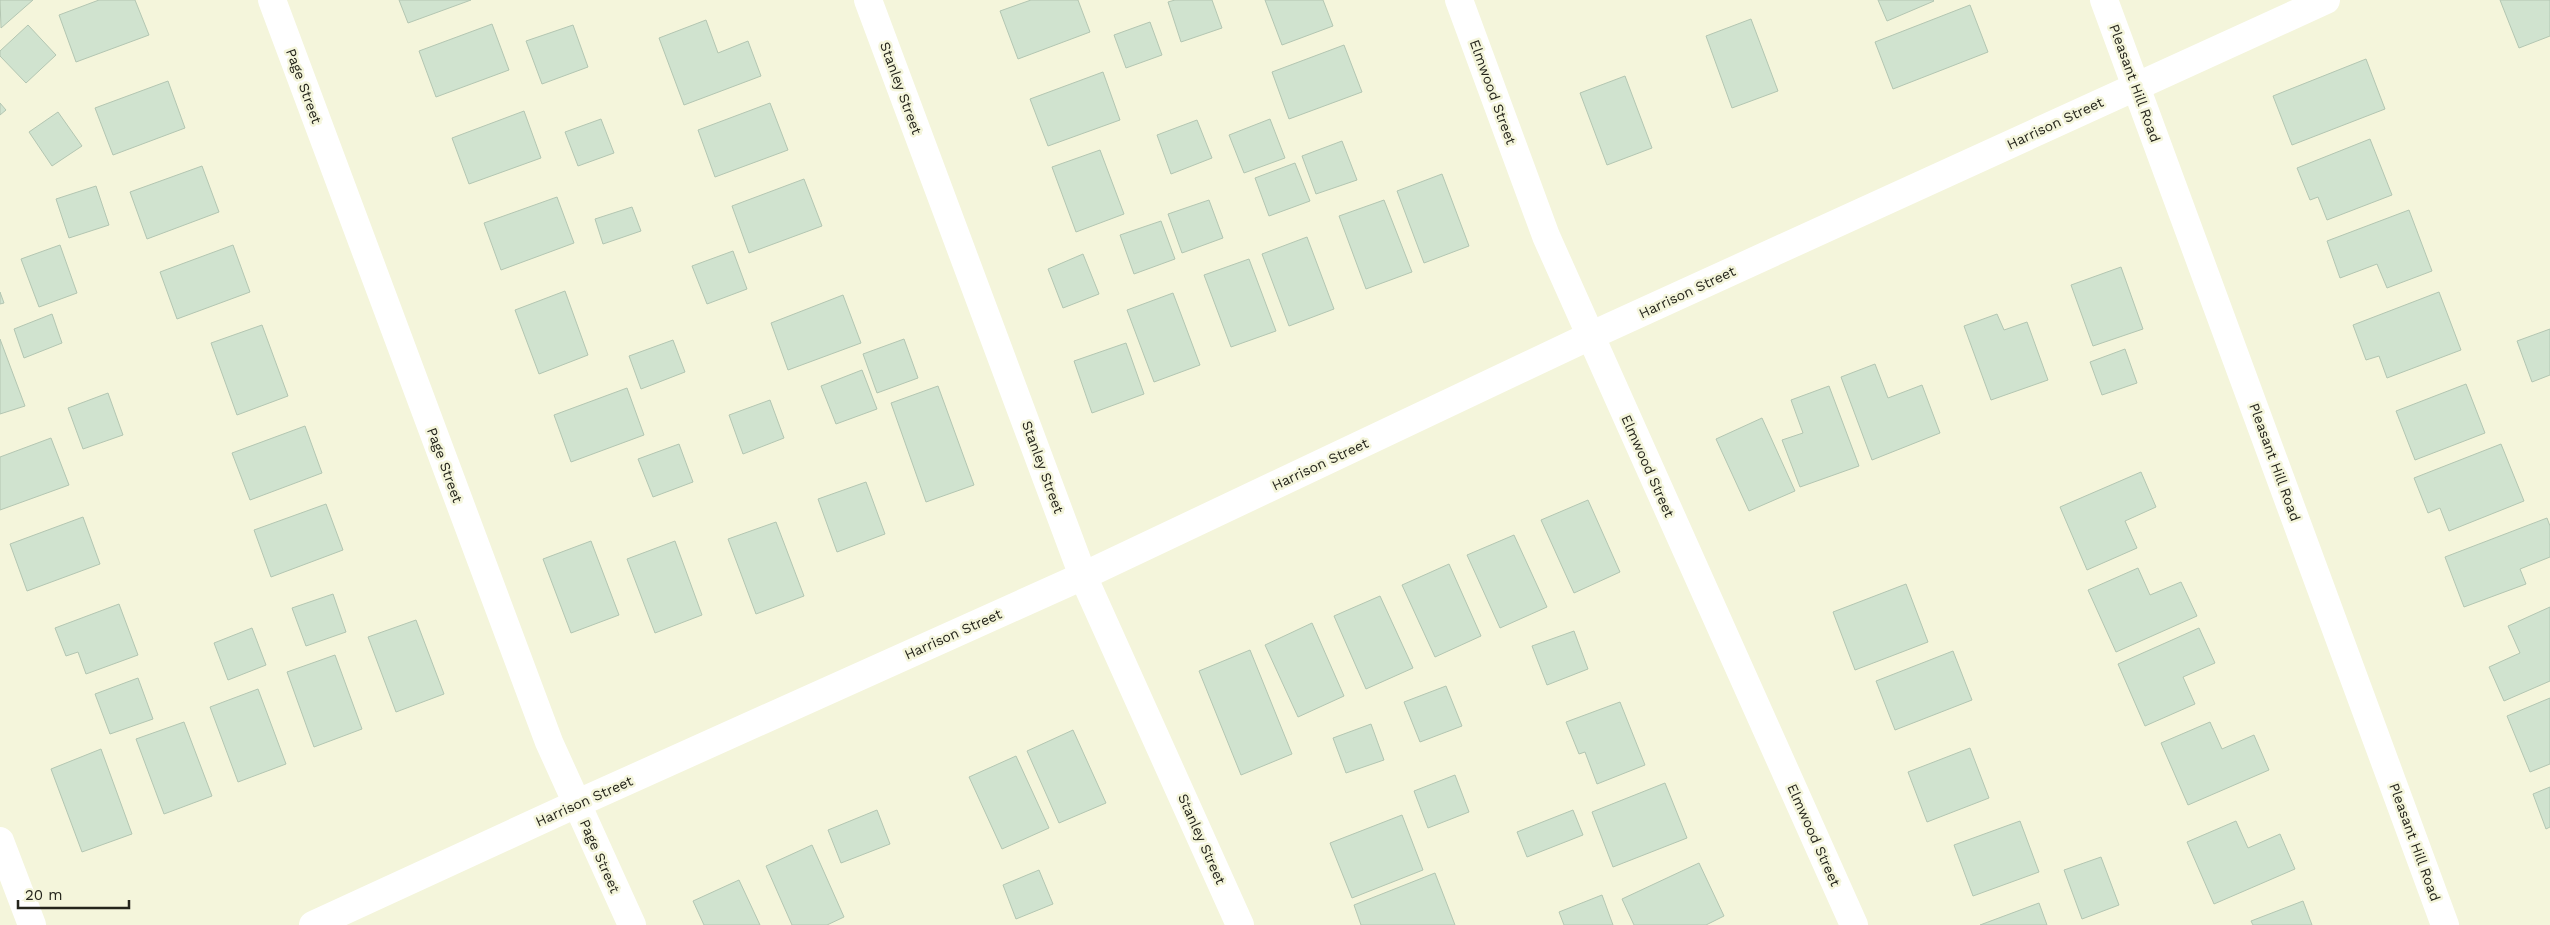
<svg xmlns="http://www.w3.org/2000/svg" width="2550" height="925" viewBox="0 0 2550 925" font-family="'Work Sans',sans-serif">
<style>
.building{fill:#d0e3cf;stroke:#b3c6b2}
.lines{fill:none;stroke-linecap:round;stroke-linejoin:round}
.minor{stroke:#fff;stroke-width:28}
.labels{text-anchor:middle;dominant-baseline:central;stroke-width:5;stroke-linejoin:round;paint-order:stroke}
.street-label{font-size:14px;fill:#25251c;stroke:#f4f5db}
</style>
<rect width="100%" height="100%" fill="#f4f5db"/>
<g class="building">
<path d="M 0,0 L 33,0 L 1,28 Z"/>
<path d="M 99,0 L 135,0 L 149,35 L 76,62 L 59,15 Z"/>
<path d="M 399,0 L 471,0 L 408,23 Z"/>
<path d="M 1031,0 L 1078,0 L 1090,32 L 1018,59 L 1000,11 Z"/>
<path d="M 1175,0 L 1212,0 L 1222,28 L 1181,42 L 1168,2 Z"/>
<path d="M 1265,0 L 1323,0 L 1333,26 L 1282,45 Z"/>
<path d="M 1878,0 L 1933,0 L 1934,1 L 1887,21 Z"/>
<path d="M 2500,0 L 2550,0 L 2550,36 L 2519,48 Z"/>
<path d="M 1970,5 L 1988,52 L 1893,89 L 1875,42 Z"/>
<path d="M 1751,19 L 1778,91 L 1732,108 L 1706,36 Z"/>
<path d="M 706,20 L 718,53 L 748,41 L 761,76 L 684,105 L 659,38 Z"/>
<path d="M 1150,22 L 1162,55 L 1126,68 L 1114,35 Z"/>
<path d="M 492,24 L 509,70 L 436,97 L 419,51 Z"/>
<path d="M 28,25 L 56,55 L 26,83 L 0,56 L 0,51 Z"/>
<path d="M 573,25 L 588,67 L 542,84 L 526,41 Z"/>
<path d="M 1344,45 L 1362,92 L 1289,119 L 1272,72 Z"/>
<path d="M 2366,59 L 2385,109 L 2292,145 L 2273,96 Z"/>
<path d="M 1103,72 L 1120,120 L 1048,146 L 1030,99 Z"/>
<path d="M 1625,76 L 1652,148 L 1607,165 L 1580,93 Z"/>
<path d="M 168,81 L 185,128 L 113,155 L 95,108 Z"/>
<path d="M 0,103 L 6,110 L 0,115 Z"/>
<path d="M 770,103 L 788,150 L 715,177 L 698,130 Z"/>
<path d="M 524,111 L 541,158 L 469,184 L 452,138 Z"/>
<path d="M 58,112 L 82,146 L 52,166 L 29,132 Z"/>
<path d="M 601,119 L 614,153 L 578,166 L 565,132 Z"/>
<path d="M 1270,119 L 1285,158 L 1244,173 L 1229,135 Z"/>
<path d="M 1197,120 L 1212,158 L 1171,174 L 1157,135 Z"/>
<path d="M 2370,139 L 2392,195 L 2327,220 L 2318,197 L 2310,200 L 2297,168 Z"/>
<path d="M 1342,141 L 1357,180 L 1316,194 L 1302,156 Z"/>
<path d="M 1100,150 L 1124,214 L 1076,232 L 1052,167 Z"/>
<path d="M 1295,163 L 1310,201 L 1269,216 L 1255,178 Z"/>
<path d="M 202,166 L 219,212 L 147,239 L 130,192 Z"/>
<path d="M 1442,174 L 1469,246 L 1424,263 L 1397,191 Z"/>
<path d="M 804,179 L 822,226 L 749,253 L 732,206 Z"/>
<path d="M 96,186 L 109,225 L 69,238 L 56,199 Z"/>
<path d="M 557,197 L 574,243 L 501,270 L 484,223 Z"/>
<path d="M 1209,200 L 1223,238 L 1182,253 L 1168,214 Z"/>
<path d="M 1384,200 L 1412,272 L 1366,289 L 1339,216 Z"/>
<path d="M 632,207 L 641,231 L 603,244 L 595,219 Z"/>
<path d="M 2409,210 L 2432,271 L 2387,288 L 2377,264 L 2340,278 L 2327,241 Z"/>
<path d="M 1161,221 L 1175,259 L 1134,274 L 1120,235 Z"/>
<path d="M 1307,237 L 1334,309 L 1289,326 L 1262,254 Z"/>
<path d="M 60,245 L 77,293 L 39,307 L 21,259 Z"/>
<path d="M 233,245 L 250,292 L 177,319 L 160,272 Z"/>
<path d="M 733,251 L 747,289 L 707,304 L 692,266 Z"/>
<path d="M 1083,254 L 1099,294 L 1063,308 L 1048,269 Z"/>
<path d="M 1249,259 L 1276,331 L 1231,347 L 1204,275 Z"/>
<path d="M 2121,267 L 2143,329 L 2093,346 L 2071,285 Z"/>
<path d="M 565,291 L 588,355 L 539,374 L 515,310 Z"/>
<path d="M 0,292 L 4,303 L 0,304 Z"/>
<path d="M 2439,292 L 2461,350 L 2387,378 L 2379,356 L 2366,360 L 2353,325 Z"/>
<path d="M 1173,293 L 1200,365 L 1154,382 L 1127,310 Z"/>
<path d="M 843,295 L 861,343 L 788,370 L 771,323 Z"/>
<path d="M 52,314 L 62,343 L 24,358 L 14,329 Z"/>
<path d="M 1997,314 L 2004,330 L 2027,322 L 2048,380 L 1991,400 L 1964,326 Z"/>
<path d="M 262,325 L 288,396 L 237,415 L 211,343 Z"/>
<path d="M 2550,329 L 2550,375 L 2532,382 L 2517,341 Z"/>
<path d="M 0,339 L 25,406 L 0,414 Z"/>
<path d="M 904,339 L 918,378 L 877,393 L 863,354 Z"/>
<path d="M 673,340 L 685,372 L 641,389 L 629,356 Z"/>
<path d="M 1126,343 L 1144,394 L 1092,413 L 1074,361 Z"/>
<path d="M 2125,349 L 2137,383 L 2102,395 L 2090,362 Z"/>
<path d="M 1875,364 L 1888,398 L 1922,385 L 1940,433 L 1872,460 L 1841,377 Z"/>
<path d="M 862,370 L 877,409 L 836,424 L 821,386 Z"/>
<path d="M 2466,384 L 2485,433 L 2415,460 L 2396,411 Z"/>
<path d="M 938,386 L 974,485 L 926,502 L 891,403 Z"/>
<path d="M 1829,386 L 1859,466 L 1800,487 L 1782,440 L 1803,433 L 1791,400 Z"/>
<path d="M 627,388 L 644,435 L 571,462 L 554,415 Z"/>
<path d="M 108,393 L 123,435 L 83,449 L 68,408 Z"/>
<path d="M 770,400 L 784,438 L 743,454 L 729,415 Z"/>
<path d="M 1762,418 L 1795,491 L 1749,511 L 1716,439 Z"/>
<path d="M 305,426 L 322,473 L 250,500 L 232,453 Z"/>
<path d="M 51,438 L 69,485 L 0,510 L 0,457 Z"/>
<path d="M 679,444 L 693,482 L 653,497 L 638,459 Z"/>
<path d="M 2501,444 L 2524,501 L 2449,531 L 2440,508 L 2428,513 L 2414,478 Z"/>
<path d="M 2141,472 L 2156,507 L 2125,521 L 2137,548 L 2087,570 L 2060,507 Z"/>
<path d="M 866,482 L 885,534 L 837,552 L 818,499 Z"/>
<path d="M 1588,500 L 1620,572 L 1574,593 L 1541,520 Z"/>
<path d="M 326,504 L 343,550 L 271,577 L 254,530 Z"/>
<path d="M 83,517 L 100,564 L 27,591 L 10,544 Z"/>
<path d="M 2547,518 L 2550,526 L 2550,557 L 2520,569 L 2526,584 L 2464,607 L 2445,557 Z"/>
<path d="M 776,522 L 804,596 L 756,614 L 728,539 Z"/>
<path d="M 1514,535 L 1547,607 L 1500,628 L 1467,555 Z"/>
<path d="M 591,541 L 619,615 L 571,633 L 543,559 Z"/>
<path d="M 675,541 L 702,615 L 655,633 L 627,559 Z"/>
<path d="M 1449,564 L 1481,636 L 1435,657 L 1402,585 Z"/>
<path d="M 2138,568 L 2150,595 L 2181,582 L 2197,616 L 2116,652 L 2088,590 Z"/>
<path d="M 1906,584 L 1928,642 L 1855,670 L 1833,612 Z"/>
<path d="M 333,594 L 346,632 L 306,646 L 292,608 Z"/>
<path d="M 1380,596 L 1413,668 L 1366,689 L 1334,616 Z"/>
<path d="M 119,604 L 138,655 L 86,674 L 78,652 L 66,656 L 55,628 Z"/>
<path d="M 2550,607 L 2550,681 L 2504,701 L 2489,667 L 2520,653 L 2508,626 Z"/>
<path d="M 416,620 L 444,694 L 396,712 L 368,637 Z"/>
<path d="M 1312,623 L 1344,696 L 1298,717 L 1265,645 Z"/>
<path d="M 252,628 L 266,665 L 228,680 L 214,643 Z"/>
<path d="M 2199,628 L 2215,663 L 2183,677 L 2195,704 L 2145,726 L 2118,664 Z"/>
<path d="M 1574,631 L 1588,669 L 1547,685 L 1532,646 Z"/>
<path d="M 1250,650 L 1292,754 L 1241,775 L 1199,671 Z"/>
<path d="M 1953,651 L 1972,700 L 1895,730 L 1876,681 Z"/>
<path d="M 335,655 L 362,729 L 314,747 L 287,672 Z"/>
<path d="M 138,678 L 153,719 L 110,734 L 95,694 Z"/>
<path d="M 1446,686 L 1462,726 L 1420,742 L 1404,702 Z"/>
<path d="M 258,689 L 286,764 L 238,782 L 210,707 Z"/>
<path d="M 2550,698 L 2550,764 L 2530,772 L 2507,716 Z"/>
<path d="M 1620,702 L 1645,765 L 1597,784 L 1585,752 L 1579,754 L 1566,722 Z"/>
<path d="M 184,722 L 212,796 L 164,814 L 136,739 Z"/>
<path d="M 2210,722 L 2222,749 L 2254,735 L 2269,770 L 2188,805 L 2161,743 Z"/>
<path d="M 1371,724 L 1384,760 L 1346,773 L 1333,738 Z"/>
<path d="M 1073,730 L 1106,803 L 1059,823 L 1027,751 Z"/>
<path d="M 1970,748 L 1989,798 L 1927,822 L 1908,772 Z"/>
<path d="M 101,749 L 132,834 L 82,852 L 51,769 Z"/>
<path d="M 1016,756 L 1049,828 L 1002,849 L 969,777 Z"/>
<path d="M 1455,775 L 1469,812 L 1428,828 L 1414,791 Z"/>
<path d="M 1665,783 L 1687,838 L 1613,867 L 1592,812 Z"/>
<path d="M 2550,787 L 2550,827 L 2546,829 L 2533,794 Z"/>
<path d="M 877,810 L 890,844 L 841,863 L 828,830 Z"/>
<path d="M 1573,810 L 1583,835 L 1527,857 L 1517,832 Z"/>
<path d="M 1402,815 L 1423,870 L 1352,898 L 1330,843 Z"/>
<path d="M 2020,821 L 2039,872 L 1973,896 L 1954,845 Z"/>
<path d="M 2236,821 L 2248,848 L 2280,834 L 2295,869 L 2214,904 L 2187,842 Z"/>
<path d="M 812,845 L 844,917 L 827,925 L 792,925 L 766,866 Z"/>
<path d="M 2101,857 L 2119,905 L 2082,919 L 2064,870 Z"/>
<path d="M 1699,863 L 1724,916 L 1706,925 L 1634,925 L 1622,899 Z"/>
<path d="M 1039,870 L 1053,904 L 1016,919 L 1003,885 Z"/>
<path d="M 1435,873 L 1455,925 L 1361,925 L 1354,905 Z"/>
<path d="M 739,880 L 760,925 L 704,925 L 693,901 Z"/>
<path d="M 1602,895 L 1613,925 L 1564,925 L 1559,912 Z"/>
<path d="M 2303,901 L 2312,925 L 2253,925 L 2251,921 Z"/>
<path d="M 2039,903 L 2047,925 L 1980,925 Z"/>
</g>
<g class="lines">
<g class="minor">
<path d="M 272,0 L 549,742 L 632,925"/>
<path d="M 868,0 L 1083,576 L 1240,925"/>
<path d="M 1459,0 L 1546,236 L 1854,925"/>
<path d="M 2104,0 L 2445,925"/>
<path d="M 0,841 L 32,925"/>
<path d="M 313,925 L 576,804 L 1083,576 L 1590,336 L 2326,0"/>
</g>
</g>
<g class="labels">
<g class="street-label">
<text transform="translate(2135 83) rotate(70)">Pleasant Hill Road</text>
<text transform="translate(304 86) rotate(70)">Page Street</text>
<text transform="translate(901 88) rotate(70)">Stanley Street</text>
<text transform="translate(1493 92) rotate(70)">Elmwood Street</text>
<text transform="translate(2055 123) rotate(-25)">Harrison Street</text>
<text transform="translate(1687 292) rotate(-25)">Harrison Street</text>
<text transform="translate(2275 462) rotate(70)">Pleasant Hill Road</text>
<text transform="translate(1320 464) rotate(-25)">Harrison Street</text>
<text transform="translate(445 465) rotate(70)">Page Street</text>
<text transform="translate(1648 466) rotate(66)">Elmwood Street</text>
<text transform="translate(1043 467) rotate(70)">Stanley Street</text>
<text transform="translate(953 634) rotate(-24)">Harrison Street</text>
<text transform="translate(584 801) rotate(-24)">Harrison Street</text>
<text transform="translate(1814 835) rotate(66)">Elmwood Street</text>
<text transform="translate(1202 839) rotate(66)">Stanley Street</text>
<text transform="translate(2415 842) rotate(70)">Pleasant Hill Road</text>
<text transform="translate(600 856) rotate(66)">Page Street</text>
</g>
</g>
<path d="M18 900v8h111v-8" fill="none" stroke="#25251c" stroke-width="2.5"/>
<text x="25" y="900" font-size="15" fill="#25251c" stroke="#f4f5db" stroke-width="4" paint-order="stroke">20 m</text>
</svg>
